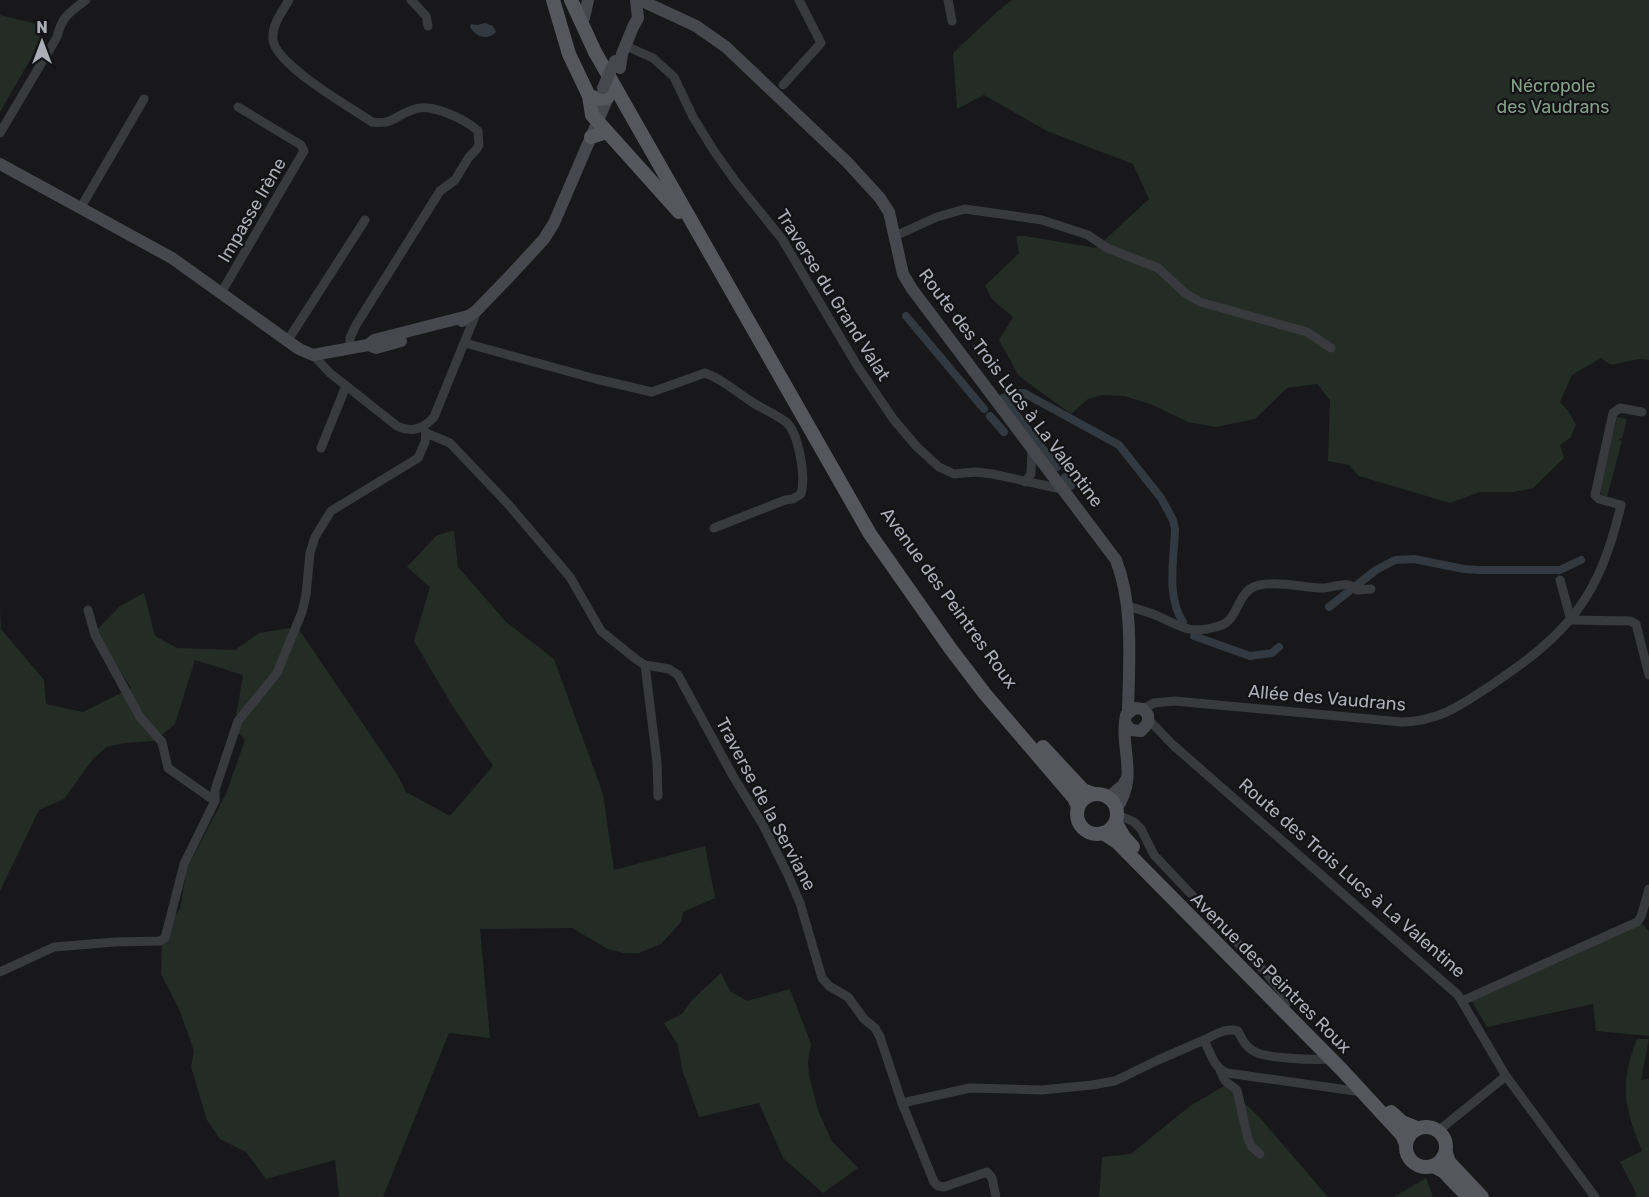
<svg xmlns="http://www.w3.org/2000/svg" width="1649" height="1197" viewBox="0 0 1649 1197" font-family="Rubik,sans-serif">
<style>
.green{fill:#242c26}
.water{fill:#323941}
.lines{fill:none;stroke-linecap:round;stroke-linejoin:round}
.canal{stroke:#323941;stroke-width:8}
.street{stroke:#393a3e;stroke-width:9}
.secondary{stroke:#47484e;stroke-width:12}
.primary{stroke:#56565d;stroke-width:14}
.secondary-bridge{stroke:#47484e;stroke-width:12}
.labels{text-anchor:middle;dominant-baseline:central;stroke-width:4.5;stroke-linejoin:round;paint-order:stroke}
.park-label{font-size:18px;fill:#85a189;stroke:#131315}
.street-label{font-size:18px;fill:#acaeb8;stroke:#131315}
</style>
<rect width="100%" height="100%" fill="#18181a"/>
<g class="green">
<path d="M 1012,0 L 1649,0 L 1649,360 L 1639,359 L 1611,365 L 1601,358 L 1572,375 L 1560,402 L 1569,412 L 1576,425 L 1570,438 L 1560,445 L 1564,458 L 1533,488 L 1514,492 L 1480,492 L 1450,503 L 1359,476 L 1349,465 L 1328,461 L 1330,400 L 1317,384 L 1287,388 L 1255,419 L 1216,427 L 1188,422 L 1150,404 L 1124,396 L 1103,395 L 1088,399 L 1071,414 L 1019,376 L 999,340 L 1013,317 L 992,299 L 985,286 L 1019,253 L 1016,236 L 1025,236 L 1096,248 L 1149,199 L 1133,164 L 1047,131 L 984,95 L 957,109 L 953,53 L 999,10 Z"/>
<path d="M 0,15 L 49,27 L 0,112 Z"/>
<path d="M 1617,417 L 1627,419 L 1622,439 L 1619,438 L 1619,440 L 1622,441 L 1607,497 L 1602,495 L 1600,491 Z"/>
<path d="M 454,530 L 458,567 L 506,622 L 554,659 L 603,794 L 614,870 L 705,846 L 715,898 L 683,912 L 681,922 L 661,944 L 639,953 L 624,953 L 608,949 L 572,928 L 480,929 L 490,1038 L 449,1033 L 383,1197 L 339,1197 L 335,1160 L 266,1179 L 246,1152 L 220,1139 L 207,1120 L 191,1067 L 194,1051 L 179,1009 L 161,974 L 162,943 L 167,943 L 172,919 L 180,909 L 187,868 L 226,794 L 245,740 L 234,728 L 243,675 L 195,660 L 175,724 L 154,741 L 125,743 L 107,747 L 93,759 L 64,799 L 39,810 L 0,891 L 0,608 L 1,629 L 44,680 L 46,704 L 83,712 L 131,688 L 95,632 L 120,606 L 144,593 L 155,636 L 177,648 L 235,650 L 259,633 L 290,628 L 300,631 L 397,774 L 406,792 L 450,816 L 493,766 L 452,705 L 414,641 L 430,587 L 407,567 L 436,536 Z"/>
<path d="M 1641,922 L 1649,931 L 1649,1036 L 1596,1031 L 1593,1004 L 1487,1027 L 1471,1000 L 1571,957 Z"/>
<path d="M 721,973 L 730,991 L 747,1001 L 790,989 L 811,1044 L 808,1061 L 809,1075 L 818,1110 L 831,1140 L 858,1168 L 823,1193 L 783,1158 L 759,1103 L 699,1117 L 682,1069 L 678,1045 L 664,1023 L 682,1014 L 692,1000 Z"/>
<path d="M 1637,1039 L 1649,1039 L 1641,1080 L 1649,1079 L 1649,1197 L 1634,1197 L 1637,1195 L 1620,1162 L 1642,1151 C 1624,1106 1619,1085 1637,1039 Z"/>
<path d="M 1226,1085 L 1260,1118 L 1328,1197 L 1099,1197 L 1102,1157 L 1131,1154 L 1190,1106 Z"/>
<path d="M 1426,1178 L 1433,1197 L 1394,1197 Z"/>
</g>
<path class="water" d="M 485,23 L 493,26 L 496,32 C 487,41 476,37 470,27 L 471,24 L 477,25 Z"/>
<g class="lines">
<g class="canal">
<path d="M 906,316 L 984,409"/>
<path d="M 990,416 L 1004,432"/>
<path d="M 1057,467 L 1003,398 L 1013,393 L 1024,393 L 1119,445 L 1161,498 L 1173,520 L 1175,529 C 1174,559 1166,597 1183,622"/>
<path d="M 1065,477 L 1071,486"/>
<path d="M 1329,607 L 1376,570 L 1395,560 L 1414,559 L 1464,569 L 1480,570 L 1560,570 L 1581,560"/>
<path d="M 1194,636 L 1250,656 L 1272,653 L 1279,647"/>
</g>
<g class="street">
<path d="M 289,0 C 282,12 272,24 273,39 C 274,64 350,107 372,122 C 392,125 395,116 412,110 C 430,102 465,119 478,131 L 479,145 L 476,150 L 469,157 L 455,180 L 440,191 L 356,325 L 350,338 L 350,348"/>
<path d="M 411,0 L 426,16 L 428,26"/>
<path d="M 948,0 L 952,21"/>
<path d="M 626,46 L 653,58 L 674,77 L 693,117 L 714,151 L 736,182 L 782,239 L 858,367 L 894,420 L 917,447 L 939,467 L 954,474 L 976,472 L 993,474 L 1061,489"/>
<path d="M 783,85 L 821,43 L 799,0"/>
<path d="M 0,133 L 57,37 C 62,16 70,12 86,0"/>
<path d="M 81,207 L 144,99"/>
<path d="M 895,236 L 937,217 L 965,209 L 1042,220 L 1088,235 L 1107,248 L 1158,268 L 1185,293 L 1200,302 L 1307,332 L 1331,348"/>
<path d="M 221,293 L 304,151 L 301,145 L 238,107"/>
<path d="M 288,340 L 365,220"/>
<path d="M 465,343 L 596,379 L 652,392 L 705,373 C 722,379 734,390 749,400 C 760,408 776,414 786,422 C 799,433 806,478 801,494 L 793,499 L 785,500 L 714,528"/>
<path d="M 313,355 L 330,373 L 397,426 C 412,433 423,429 434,417 L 477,311"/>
<path d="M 426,433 L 450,443 L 508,504 L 570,577 L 601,631 L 637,660 L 645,665 L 669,669 L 678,675 L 733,776 L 763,825 L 788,875 L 800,903 L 822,978 L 829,986 L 848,997 L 864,1019 L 875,1028 L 880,1037 L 902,1103 L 934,1182 L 938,1186 L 944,1187 L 987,1172 L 992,1178 L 996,1197"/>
<path d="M 321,448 L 346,386"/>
<path d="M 1025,482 L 1031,474 L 1032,449"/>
<path d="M 1560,580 L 1571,620 L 1630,621 L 1636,624 L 1649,675"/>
<path d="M 1127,606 C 1137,609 1148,612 1158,616 C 1182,627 1190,635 1219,626 C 1237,621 1236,599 1250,589 C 1266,578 1304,588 1322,588 C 1330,588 1342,583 1349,585 C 1352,586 1355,588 1357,590 L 1371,589"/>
<path d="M 88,610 L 95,635 L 140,717 L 162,742 L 168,768 L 215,801"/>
<path d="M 645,665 L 657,762 L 658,796"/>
<path d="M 1143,709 L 1154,703 L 1175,701 L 1402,722 C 1439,721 1460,706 1490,686 C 1568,634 1599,599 1621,505 L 1599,499 L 1595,495 L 1613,413 L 1620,408 L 1642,412"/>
<path d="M 1149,720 L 1173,745 L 1458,995 L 1506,1076 L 1595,1197"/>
<path d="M 1118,815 L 1134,822 L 1141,829 L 1154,855 L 1268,975 L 1281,991 L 1286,1004"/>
<path d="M 0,972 L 54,947 L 115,942 L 160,941 L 165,938 L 184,864 L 215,801 L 215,790 L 238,721 L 277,673 L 302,612 L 306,595 L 310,553 L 315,537 L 331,511 L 418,458 L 425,442 L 426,433 L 423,428"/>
<path d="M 1462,1001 L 1637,922 L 1641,917 L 1649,889"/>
<path d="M 1204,1040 C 1215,1035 1226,1027 1238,1031 C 1241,1038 1245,1046 1252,1050 C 1263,1059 1316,1060 1331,1059"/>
<path d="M 1220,1070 L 1225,1081 L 1237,1090 L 1248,1139 L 1251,1146 L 1260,1154"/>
<path d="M 902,1103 L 970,1088 L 1042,1090 L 1092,1085 L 1115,1081 L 1158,1060 L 1204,1040 C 1210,1052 1214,1068 1227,1073 L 1362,1092"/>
<path d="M 1438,1131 L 1506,1076"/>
</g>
<g class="secondary">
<path d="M 640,0 L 696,26 L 726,47 L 847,162 L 880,198 L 889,212 L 903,274 L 912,289 L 1116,560 C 1134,606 1129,663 1128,712"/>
<path d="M 584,18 L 588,0"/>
<path d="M 620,68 L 622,54 L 633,27 L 638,18 L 636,0"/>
<path d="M 0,164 L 172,258 L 299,349 L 313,355 L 368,345 L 374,340 L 468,316"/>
<path d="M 462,321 L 477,310 L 509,277 L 544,239 L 554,223 L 609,95"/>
<path d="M 368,345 L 376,348 L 401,341"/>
<path d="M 1109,797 L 1123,785 L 1127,778"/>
<path d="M 1117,808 C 1139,775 1119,748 1126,715 L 1135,708 L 1143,709 L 1148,715 L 1148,723 L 1141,731 L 1131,730 L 1126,724"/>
</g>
<g class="primary">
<path d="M 553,0 L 569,54 L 589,96 L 592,115 L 679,212"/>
<path d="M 571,0 L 595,52 L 870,534 L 950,648 L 985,694 L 1074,798 L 1078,807"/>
<path d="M 589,96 L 599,99 L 607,98"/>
<path d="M 591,137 L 606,132"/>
<path d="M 1043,747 L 1083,790 L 1094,794"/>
<circle cx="1097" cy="814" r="20"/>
<path d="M 1116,823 L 1124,837 L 1133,847"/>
<path d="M 1103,833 L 1117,842 L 1342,1070 L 1402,1135 L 1406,1144"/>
<path d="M 1391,1112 L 1402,1122 L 1417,1128"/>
<circle cx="1426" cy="1147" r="20"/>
<path d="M 1446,1153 L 1449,1162 L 1482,1197"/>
<path d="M 1433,1166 L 1443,1171 L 1468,1197"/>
</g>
<path class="secondary-bridge" d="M 603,88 L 615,61"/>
</g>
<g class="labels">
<g class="park-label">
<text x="1553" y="86">Nécropole<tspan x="1553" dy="21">des Vaudrans</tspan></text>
</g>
<g class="street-label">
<text transform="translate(252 210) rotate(-60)">Impasse Irène</text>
<text transform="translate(833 295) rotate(58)">Traverse du Grand Valat</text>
<text transform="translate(1011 388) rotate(53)">Route des Trois Lucs à La Valentine</text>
<text transform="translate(949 598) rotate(54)">Avenue des Peintres Roux</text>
<text transform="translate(1327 698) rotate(5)">Allée des Vaudrans</text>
<text transform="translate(766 804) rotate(62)">Traverse de la Serviane</text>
<text transform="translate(1352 878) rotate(41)">Route des Trois Lucs à La Valentine</text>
<text transform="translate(1271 973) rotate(45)">Avenue des Peintres Roux</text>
</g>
</g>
<g transform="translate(42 42)" stroke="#131315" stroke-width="4.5" paint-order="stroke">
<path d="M0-4.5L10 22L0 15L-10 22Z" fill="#acaeb8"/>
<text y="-9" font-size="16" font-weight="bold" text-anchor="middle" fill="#acaeb8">N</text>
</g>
</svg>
